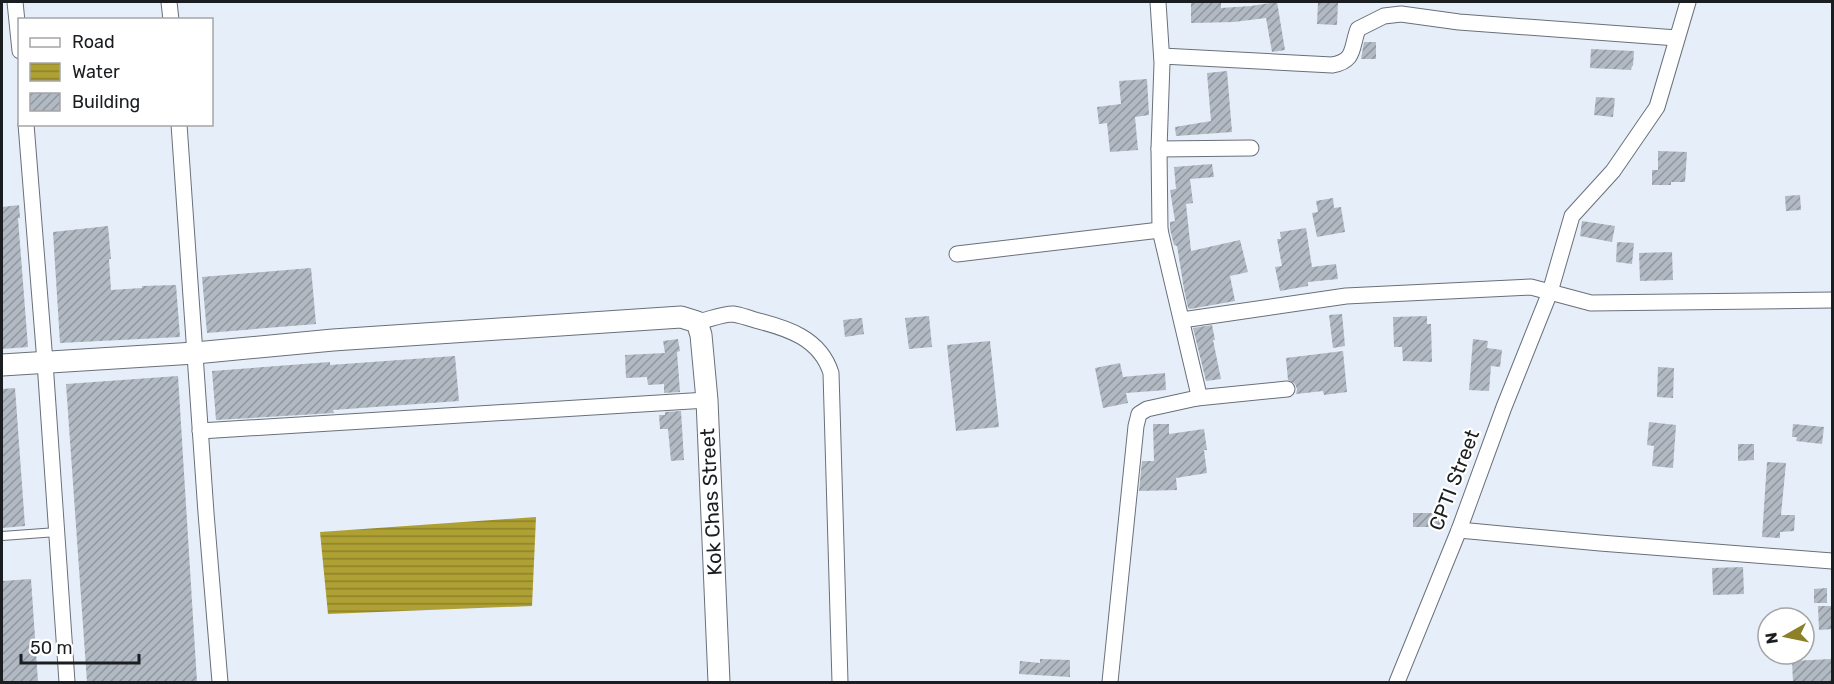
<svg xmlns="http://www.w3.org/2000/svg" width="1834" height="684" viewBox="0 0 1834 684" font-family="Rubik,sans-serif">
<style>
.water{fill:url(#water-rules)}
.building{fill:url(#building-hatch)}
.lines{fill:none;stroke-linecap:round;stroke-linejoin:round}
.lane-casing{stroke:#697079;stroke-width:10}
.street-casing{stroke:#697079;stroke-width:17}
.secondary-casing{stroke:#697079;stroke-width:23}
.lane{stroke:#fff;stroke-width:8}
.street{stroke:#fff;stroke-width:15}
.secondary{stroke:#fff;stroke-width:21}
.labels{text-anchor:middle;dominant-baseline:central;stroke-width:4.5;stroke-linejoin:round;paint-order:stroke}
.street-label{font-size:20px;fill:#1b1e21;stroke:#fff}
</style>
<defs>
<pattern id="water-rules" width="6" height="5" patternUnits="userSpaceOnUse" patternTransform="scale(1.5)"><rect width="6" height="5" fill="#aea032"/><path d="M0 2.5h6" fill="none" stroke="#8d822a"/></pattern>
<pattern id="building-hatch" width="6" height="6" patternUnits="userSpaceOnUse" patternTransform="scale(1.5)"><rect width="6" height="6" fill="#b1b9c3"/><path d="M-1 1l2-2M0 6l6-6M5 7l2-2" fill="none" stroke="#8f969e"/></pattern>
</defs>
<rect width="100%" height="100%" fill="#e6eef9"/>
<path class="water" d="M 536,517 L 532,606 L 328,614 L 320,532 Z"/>
<g class="building">
<path d="M 1191,2 L 1221,2 L 1221,8 L 1251,6 L 1277,2 L 1285,50 L 1272,52 L 1266,18 L 1234,22 L 1191,23 Z"/>
<path d="M 1318,2 L 1338,2 L 1337,25 L 1317,24 Z"/>
<path d="M 1364,42 L 1376,42 L 1376,59 L 1361,59 Z"/>
<path d="M 1591,49 L 1634,51 L 1633,66 L 1632,66 L 1631,70 L 1590,68 Z"/>
<path d="M 1227,71 L 1232,132 L 1176,136 L 1175,127 L 1211,121 L 1207,73 Z"/>
<path d="M 1147,79 L 1149,115 L 1135,117 L 1138,150 L 1110,152 L 1107,123 L 1099,124 L 1097,107 L 1121,104 L 1119,81 Z"/>
<path d="M 1596,97 L 1615,98 L 1613,117 L 1594,115 Z"/>
<path d="M 1658,151 L 1687,152 L 1685,182 L 1671,182 L 1671,185 L 1652,185 L 1652,170 L 1658,170 Z"/>
<path d="M 1212,164 L 1214,177 L 1190,179 L 1193,203 L 1186,204 L 1191,251 L 1240,240 L 1248,272 L 1230,276 L 1235,301 L 1190,309 L 1188,308 L 1184,289 L 1177,246 L 1174,245 L 1170,229 L 1170,222 L 1175,221 L 1170,190 L 1176,189 L 1174,167 Z"/>
<path d="M 1800,195 L 1801,210 L 1786,211 L 1785,196 Z"/>
<path d="M 1333,198 L 1334,208 L 1341,207 L 1345,232 L 1317,237 L 1312,213 L 1318,212 L 1316,201 Z"/>
<path d="M 19,205 L 20,218 L 18,218 L 28,347 L 2,349 L 2,207 Z"/>
<path d="M 1582,221 L 1615,226 L 1612,242 L 1580,236 Z"/>
<path d="M 108,226 L 111,259 L 109,259 L 111,290 L 142,288 L 142,286 L 176,285 L 180,337 L 60,343 L 53,232 Z"/>
<path d="M 1306,228 L 1312,267 L 1336,264 L 1338,279 L 1308,282 L 1308,286 L 1280,291 L 1275,267 L 1282,266 L 1277,239 L 1281,239 L 1280,232 Z"/>
<path d="M 1617,242 L 1634,243 L 1632,264 L 1616,262 Z"/>
<path d="M 1672,252 L 1673,280 L 1640,281 L 1639,253 Z"/>
<path d="M 311,268 L 316,324 L 207,333 L 202,277 Z"/>
<path d="M 1342,314 L 1345,346 L 1333,348 L 1329,315 Z"/>
<path d="M 929,316 L 932,347 L 909,349 L 905,318 Z"/>
<path d="M 1427,316 L 1427,324 L 1431,324 L 1432,362 L 1403,361 L 1402,347 L 1394,347 L 1393,317 Z"/>
<path d="M 862,318 L 864,334 L 845,337 L 843,320 Z"/>
<path d="M 1212,325 L 1215,340 L 1213,340 L 1221,379 L 1206,381 L 1193,328 Z"/>
<path d="M 678,339 L 680,351 L 677,352 L 680,392 L 664,393 L 664,384 L 648,385 L 647,377 L 626,378 L 625,355 L 665,353 L 663,341 Z"/>
<path d="M 1473,339 L 1488,341 L 1487,348 L 1502,350 L 1500,367 L 1491,366 L 1489,391 L 1469,390 Z"/>
<path d="M 990,341 L 999,427 L 956,431 L 947,345 Z"/>
<path d="M 1343,351 L 1347,392 L 1324,395 L 1323,391 L 1296,394 L 1297,389 L 1295,384 L 1288,380 L 1286,358 Z"/>
<path d="M 455,356 L 459,401 L 333,410 L 334,413 L 216,420 L 212,371 L 330,362 L 330,365 Z"/>
<path d="M 1120,363 L 1123,377 L 1165,373 L 1166,390 L 1126,393 L 1128,403 L 1103,408 L 1095,368 Z"/>
<path d="M 1658,367 L 1674,368 L 1673,398 L 1657,397 Z"/>
<path d="M 178,376 L 197,682 L 87,682 L 66,384 Z"/>
<path d="M 15,388 L 25,526 L 2,528 L 2,389 Z"/>
<path d="M 681,411 L 684,460 L 671,461 L 668,429 L 660,429 L 659,415 L 665,415 L 665,412 Z"/>
<path d="M 1649,422 L 1676,425 L 1673,468 L 1652,466 L 1654,446 L 1647,445 Z"/>
<path d="M 1153,424 L 1169,424 L 1169,434 L 1204,429 L 1207,450 L 1204,450 L 1207,473 L 1176,478 L 1177,490 L 1139,491 L 1142,461 L 1154,461 Z"/>
<path d="M 1793,424 L 1824,427 L 1822,444 L 1796,441 L 1797,437 L 1792,437 Z"/>
<path d="M 1738,444 L 1754,444 L 1754,460 L 1738,461 Z"/>
<path d="M 1767,462 L 1786,463 L 1781,515 L 1795,515 L 1794,531 L 1780,532 L 1780,538 L 1762,537 Z"/>
<rect x="1413" y="513" width="31" height="14"/>
<path d="M 1743,567 L 1744,594 L 1713,595 L 1712,568 Z"/>
<path d="M 31,579 L 38,682 L 2,682 L 2,581 Z"/>
<path d="M 1827,588 L 1827,603 L 1814,603 L 1814,589 Z"/>
<path d="M 1818,606 L 1833,606 L 1833,629 L 1819,630 Z"/>
<path d="M 1040,659 L 1070,660 L 1070,677 L 1019,674 L 1020,661 L 1040,663 Z"/>
<path d="M 1831,659 L 1832,682 L 1793,682 L 1792,661 Z"/>
</g>
<g class="lines">
<g class="lane-casing">
<path id="lane" d="M 2,536 L 57,532"/>
</g>
<g class="street-casing">
<g id="street">
<path d="M 15,2 L 20,51"/>
<path d="M 169,2 L 171,20"/>
<path d="M 1162,56 L 1332,65 C 1356,61 1351,47 1358,29 L 1384,16 L 1401,14 L 1459,22 L 1677,38"/>
<path d="M 26,124 L 45,362 L 67,682"/>
<path d="M 179,124 L 206,513 L 220,682"/>
<path d="M 1159,149 L 1251,148"/>
<path d="M 957,254 L 1160,230"/>
<path d="M 1182,320 L 1346,296 L 1531,287 L 1591,303 L 1832,300"/>
<path d="M 697,322 C 708,320 722,314 733,314 C 740,315 749,318 755,320 C 787,328 820,338 831,373 L 840,682"/>
<path d="M 1197,398 L 1287,389"/>
<path d="M 200,431 L 707,400"/>
<path d="M 1459,530 L 1600,543 L 1832,561"/>
<path d="M 1110,682 L 1136,426 L 1139,414 L 1147,409 L 1197,398 L 1198,391 L 1160,230 L 1159,149 L 1162,63 L 1158,2"/>
<path d="M 1397,682 L 1459,530 L 1504,407 L 1550,292 L 1572,216 L 1613,171 L 1657,107 L 1688,2"/>
</g>
</g>
<g class="secondary-casing">
<path id="secondary" d="M 2,365 L 195,353 L 333,340 L 681,317 L 697,322 L 701,335 L 707,400 L 719,682"/>
</g>
<use href="#lane" class="lane"/>
<use href="#street" class="street"/>
<use href="#secondary" class="secondary"/>
</g>
<g class="labels">
<g class="street-label">
<text transform="translate(1454 480) rotate(-69)">CPTI Street</text>
<text transform="translate(711 502) rotate(-93)">Kok Chas Street</text>
</g>
</g>
<rect width="1834" height="684" fill="none" stroke="#1b1e21" stroke-width="6"/>
<rect x="18" y="18" width="195" height="108" fill="#ffffff" stroke="#a4a5a6" stroke-width="1.5"/>
<rect x="30" y="38" width="30" height="9" fill="#ffffff" stroke="#a4a5a6" stroke-width="1.5"/>
<text x="72" y="48" font-size="18" fill="#1b1e21">Road</text>
<rect x="30" y="63" width="30" height="18" fill="url(#water-rules)" stroke="#a4a5a6" stroke-width="1.5"/>
<text x="72" y="78" font-size="18" fill="#1b1e21">Water</text>
<rect x="30" y="93" width="30" height="18" fill="url(#building-hatch)" stroke="#a4a5a6" stroke-width="1.5"/>
<text x="72" y="108" font-size="18" fill="#1b1e21">Building</text>
<g transform="translate(1786 636) rotate(261)"><circle r="28" fill="#ffffff" stroke="#a4a5a6" stroke-width="1.5"/>
<path d="M0-4.5L10 22L0 15L-10 22Z" fill="#8c8128"/>
<text y="-9" font-size="16" font-weight="bold" text-anchor="middle" fill="#1b1e21">N</text>
</g>
<path d="M21 654v9h118v-9" fill="none" stroke="#1b1e21" stroke-width="3"/>
<text x="30" y="654" font-size="18" fill="#1b1e21" stroke="#ffffff" stroke-width="4.5" paint-order="stroke">50 m</text>
</svg>
